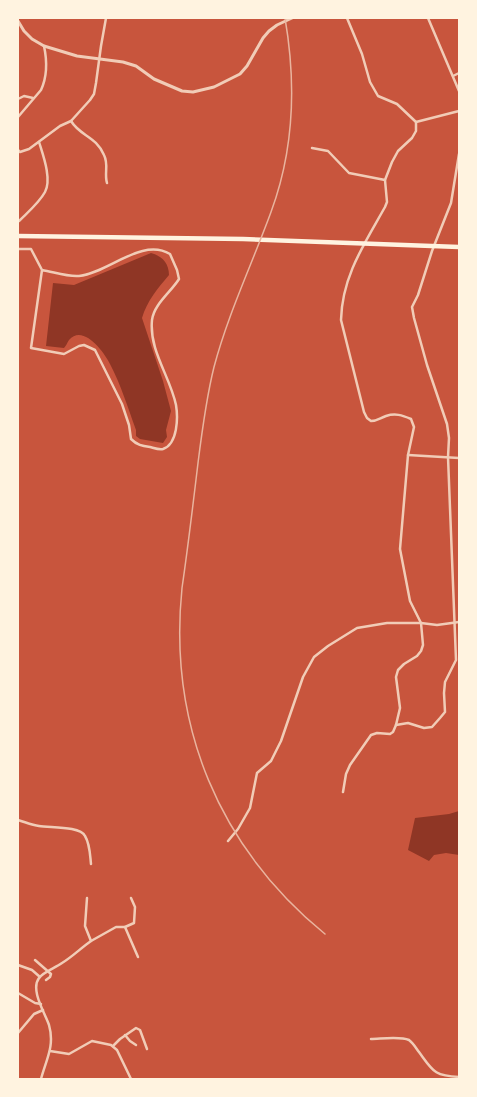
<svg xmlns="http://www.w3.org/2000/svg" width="477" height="1097" viewBox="0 0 477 1097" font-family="Montserrat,sans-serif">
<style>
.water{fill:#8f3625}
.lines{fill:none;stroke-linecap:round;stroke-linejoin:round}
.minor{stroke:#f1ccb7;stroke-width:2.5}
.tertiary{stroke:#f1ccb7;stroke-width:3}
.motorway{stroke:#fff3e0;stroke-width:4.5}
.rail{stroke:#e9b49f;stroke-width:1.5}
</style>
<rect width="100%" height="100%" fill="#c8553d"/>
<g class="water">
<path d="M 151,253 C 162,256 169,263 169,275 C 158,288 147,301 142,318 L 163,381 L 171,411 L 166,430 L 167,437 L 163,443 L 140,439 L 136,436 L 136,430 C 128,408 121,385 110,364 C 105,353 83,323 69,340 C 67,343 66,346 64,348 L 46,346 L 53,283 L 74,285 Z"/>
<path d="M 459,811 L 459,855 L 446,853 L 434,855 L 429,861 L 408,850 L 415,818 L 449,814 Z"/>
</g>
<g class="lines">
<g class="minor">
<path d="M 428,18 L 459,91"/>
<path d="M 453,76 L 459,73"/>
<path d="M 18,99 L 24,96 L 33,98"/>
<path d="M 18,117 L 41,90 C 47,77 47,60 44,46"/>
<path d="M 71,121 C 80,136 96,136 104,155 C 109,165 104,173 107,183"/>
<path d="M 416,122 L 459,111"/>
<path d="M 312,148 L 328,151 L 349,173 L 385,180"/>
<path d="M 18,150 L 20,152 L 29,149 L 60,126 L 71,121 L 90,100 L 94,94 L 96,83 L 101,46 L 106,18"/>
<path d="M 19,221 C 28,212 39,203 45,192 C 52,179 43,155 39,142"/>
<path d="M 18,249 L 31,249 L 42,270 L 31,348 L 64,354 L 79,346 L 84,345 L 95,350 L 122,404 L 129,425 L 131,439 C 137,445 142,446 150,447 C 154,448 159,450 163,449 C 178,444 178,417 176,405 C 170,376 149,351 152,320 C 154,304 171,292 179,279 L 177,270 L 170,254 C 142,237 108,273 79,276 C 67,277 54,272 42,270"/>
<path d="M 408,455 L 459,458"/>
<path d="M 396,725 L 408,723 L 424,728 L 432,727 L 440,718 L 445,712 L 444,693 L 445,682 L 456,660 L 448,457 L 449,438 L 447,424 L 427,365 L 414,318 L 412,307 L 418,295 L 432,251 L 451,203 L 459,154"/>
<path d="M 343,792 L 346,774 L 350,765 L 371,735 L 377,733 L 390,734 L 393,732 L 396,725 L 400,708 L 396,677 L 398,670 L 404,664 L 417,656 L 421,651 L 423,645 L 421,623 L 410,601 L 400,549 L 408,455 L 414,427 L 411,419 C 402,415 395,413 386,416 C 380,418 377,421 371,421 L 367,418 L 364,412 L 341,320 C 342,276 365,243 385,207 L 387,202 L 385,180 L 392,162 L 398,151 L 412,138 L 416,131 L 416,122 L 397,104 L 378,96 L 370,82 L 362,54 L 347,18"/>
<path d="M 18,820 C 25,822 32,825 39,826 C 50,828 80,826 85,836 C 90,844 90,855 91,864"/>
<path d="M 228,841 L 238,829 L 250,808 L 257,773 L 271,761 L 281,741 L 303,677 L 314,657 L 328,646 L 357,628 L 387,623 L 421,623 L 437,625 L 459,622"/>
<path d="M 125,927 L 138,957"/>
<path d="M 91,941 L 116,927 L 125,927 L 134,923 L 135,907 L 131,898"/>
<path d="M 35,960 L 51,974 L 50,977 L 46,980"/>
<path d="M 18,965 L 32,970 L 40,977"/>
<path d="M 18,993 L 35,1003 L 41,1004"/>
<path d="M 18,1033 L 34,1014 L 43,1010"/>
<path d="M 125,1035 L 130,1041 L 136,1045"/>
<path d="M 371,1039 C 380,1039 400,1036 409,1040 C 413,1043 416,1048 419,1052 C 433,1071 434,1076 459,1077"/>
<path d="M 113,1046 L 120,1039 L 136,1028 L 140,1030 L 147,1049"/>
<path d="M 50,1051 L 69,1054 L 92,1041 L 111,1045 L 117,1050 L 131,1079"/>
<path d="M 41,1079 C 46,1060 55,1046 49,1025 C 45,1013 30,990 39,978 C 43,972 55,968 62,963 C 72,957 81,948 91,941 L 85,926 L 87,898"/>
</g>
<path class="tertiary" d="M 18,21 L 24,31 L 32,39 L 44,46 L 77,56 L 123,62 L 136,66 L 154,79 L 182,91 L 193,92 L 214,87 L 240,74 L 247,66 L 263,38 L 269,31 L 277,25 L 292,18"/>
<path class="motorway" d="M 18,236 L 243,239 L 459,247"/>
<path class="rail" d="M 285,18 C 296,82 294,150 271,212 C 252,264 228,314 214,367 C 206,399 202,431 198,463 C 193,505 188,547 182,588 C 168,726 219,847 325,934"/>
</g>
<rect width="477" height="1097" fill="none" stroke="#fff3e0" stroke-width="38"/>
</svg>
